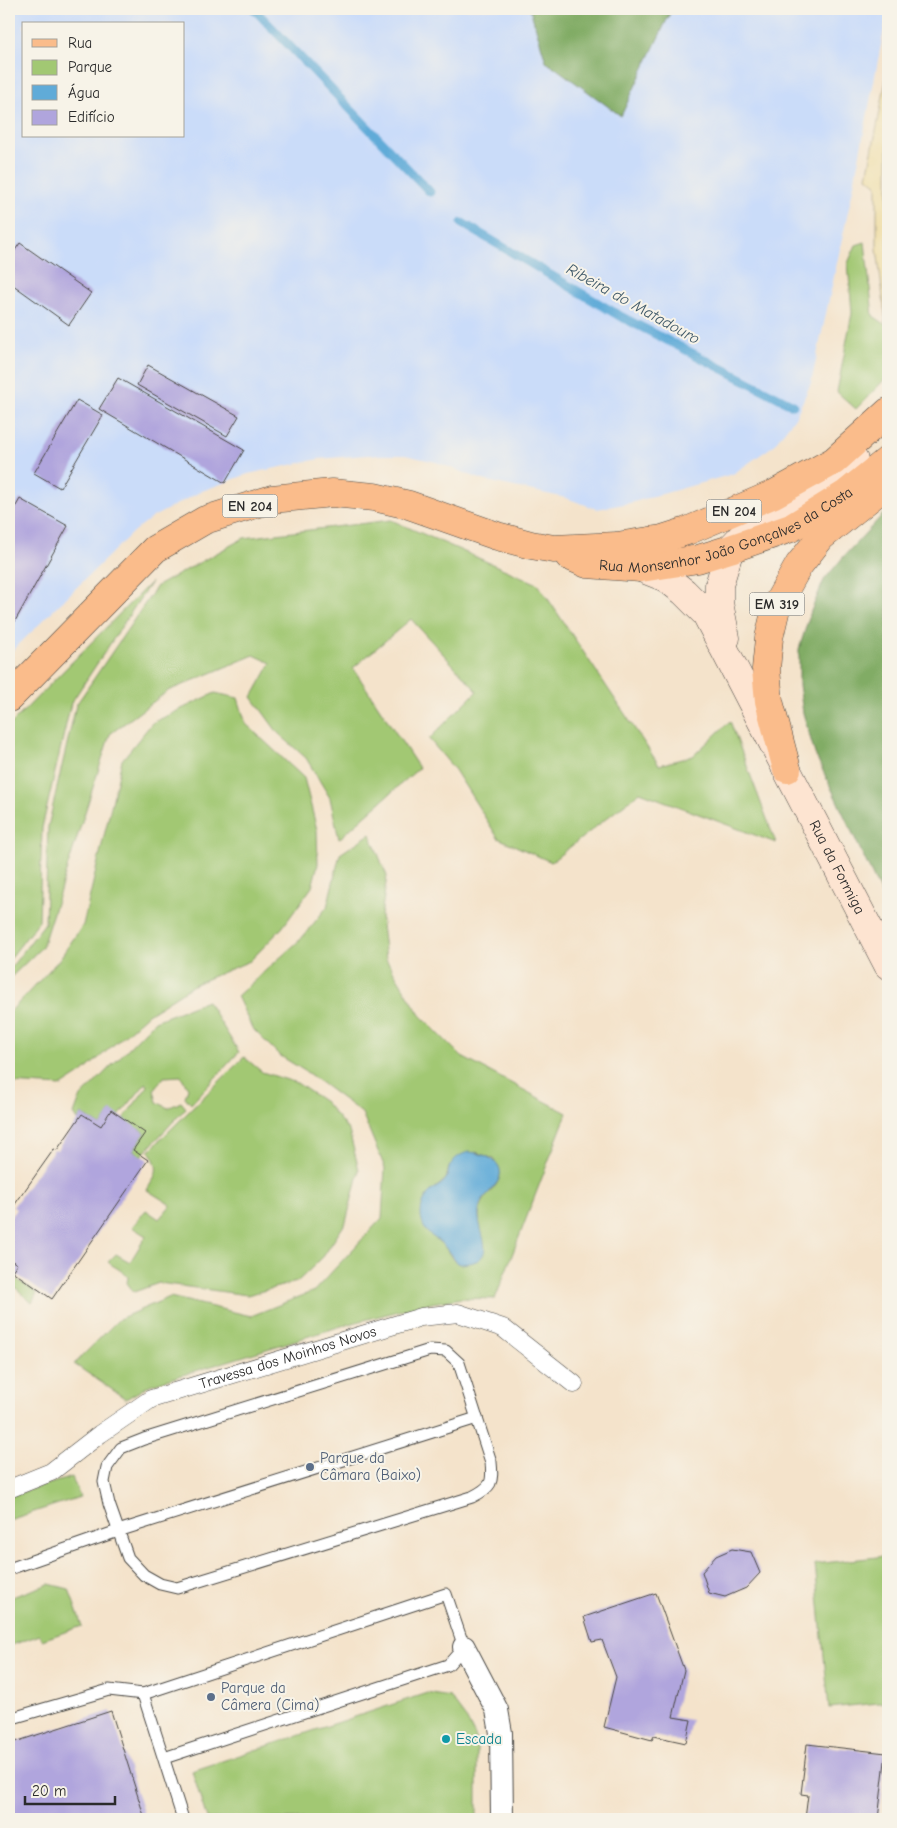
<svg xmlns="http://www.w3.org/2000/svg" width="897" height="1828" viewBox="0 0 897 1828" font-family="'Comic Neue',sans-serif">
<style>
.built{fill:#cadcf9;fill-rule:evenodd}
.green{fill:#a2c873;stroke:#667a4f;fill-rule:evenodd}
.forest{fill:#81ac65;stroke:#566c48}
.sand{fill:#eeda9e;stroke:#8c8264}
.water{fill:#60abd8;stroke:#466b82}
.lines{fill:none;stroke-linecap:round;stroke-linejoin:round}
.stream{stroke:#60abd8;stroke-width:9}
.building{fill:#b0a5dd}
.service-casing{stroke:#494743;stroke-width:13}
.pedestrian-casing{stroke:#494743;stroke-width:19}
.minor-casing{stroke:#494743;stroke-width:24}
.secondary-casing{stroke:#494743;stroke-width:29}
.primary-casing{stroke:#494743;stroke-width:29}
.service{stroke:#fff;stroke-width:11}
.pedestrian{stroke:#fff;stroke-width:18}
.minor{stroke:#fff;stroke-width:22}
.secondary{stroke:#fde4d1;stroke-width:28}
.primary{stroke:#fabc8b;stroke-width:28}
.service-dot{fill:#5c6f8a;stroke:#f7f3e8;stroke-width:2}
.culture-dot{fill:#0f9aa8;stroke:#f7f3e8;stroke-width:2}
.labels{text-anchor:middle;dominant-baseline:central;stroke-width:4;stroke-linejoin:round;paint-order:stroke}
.shield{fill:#f7f3e8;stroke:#686764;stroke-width:1}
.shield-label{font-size:14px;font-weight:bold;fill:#2b2b2b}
.street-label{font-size:15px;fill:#2b2b2b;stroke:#f7f3e8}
.service-label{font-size:15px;fill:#4e5e75;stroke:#f7f3e8;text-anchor:start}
.culture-label{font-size:15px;fill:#0d838f;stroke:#f7f3e8;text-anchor:start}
.water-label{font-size:16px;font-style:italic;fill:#3e5868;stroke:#f7f3e8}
</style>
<rect width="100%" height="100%" fill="#f7f3e8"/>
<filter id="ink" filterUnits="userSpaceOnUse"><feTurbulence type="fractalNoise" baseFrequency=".02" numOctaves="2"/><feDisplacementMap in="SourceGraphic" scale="10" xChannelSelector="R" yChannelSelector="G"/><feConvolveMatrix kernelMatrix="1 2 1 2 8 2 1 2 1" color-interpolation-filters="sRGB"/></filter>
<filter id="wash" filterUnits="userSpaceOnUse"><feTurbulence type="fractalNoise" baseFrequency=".0096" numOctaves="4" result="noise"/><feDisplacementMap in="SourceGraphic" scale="20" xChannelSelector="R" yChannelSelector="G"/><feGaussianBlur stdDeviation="1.12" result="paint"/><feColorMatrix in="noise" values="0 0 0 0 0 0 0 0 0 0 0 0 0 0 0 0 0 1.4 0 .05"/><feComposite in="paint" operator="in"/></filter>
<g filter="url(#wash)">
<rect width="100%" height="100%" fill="#f4e3cb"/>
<path class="built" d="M 9,9 L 888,9 L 853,189 L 811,383 L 796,416 L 773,446 L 733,474 L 630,503 L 597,509 L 566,498 L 483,480 L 436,462 L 405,455 L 366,455 L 319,459 L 248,474 L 202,491 L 153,517 L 134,531 L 9,654 ZM 24,24 L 184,24 L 184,136 L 24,136 Z"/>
<g class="green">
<path d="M 865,242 L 873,316 L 888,326 L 888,376 L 856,409 L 837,392 L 852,313 L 848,263 L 856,245 Z"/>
<path d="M 391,520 L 538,584 L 659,765 L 693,756 L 730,721 L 776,843 L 640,792 L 551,862 L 498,838 L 455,770 L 429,739 L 477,691 L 411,619 L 353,668 L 419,768 L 339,839 L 330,798 L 306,758 L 278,733 L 252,697 L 271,663 L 254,655 L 168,691 L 110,734 L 42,947 L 9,979 L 9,970 L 45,923 L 48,827 L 76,705 L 157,586 L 244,538 Z"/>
<path d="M 151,582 L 71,703 L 42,828 L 39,921 L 9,960 L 9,726 Z"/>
<path d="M 215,693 L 238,698 L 246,724 L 304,778 L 317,830 L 318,864 L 312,887 L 282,928 L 250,961 L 195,984 L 148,1014 L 82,1073 L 62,1086 L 9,1083 L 9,1013 L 58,961 L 83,925 L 122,760 L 152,723 Z"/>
<path d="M 370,834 L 387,876 L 381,916 L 386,959 L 420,1015 L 462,1057 L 567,1113 L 495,1299 L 462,1298 L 426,1304 L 345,1325 L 150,1385 L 126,1399 L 74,1364 L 119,1319 L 170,1297 L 251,1316 L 314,1291 L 382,1218 L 385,1168 L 362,1113 L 308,1073 L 279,1055 L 252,1028 L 237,996 L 301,939 L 327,907 L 340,854 ZM 476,1152 L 494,1159 C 496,1163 500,1169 500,1173 C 500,1192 474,1195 480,1227 L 460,1264 L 453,1260 L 445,1247 L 438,1241 L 427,1195 L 446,1179 L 449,1167 Z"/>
<path d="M 207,1001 L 239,1052 L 191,1104 L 185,1097 L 188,1088 L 181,1076 L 164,1077 L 154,1090 L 157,1102 L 168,1108 L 181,1102 L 186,1108 L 141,1156 L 133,1150 L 145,1133 L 123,1119 L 148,1086 L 146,1083 L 119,1116 L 111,1111 L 101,1126 L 82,1114 L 78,1120 L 74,1114 L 80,1098 L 155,1021 Z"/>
<path d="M 244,1057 L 262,1072 L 297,1083 L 325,1102 L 349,1131 L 359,1170 L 346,1222 L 323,1257 L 297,1282 L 247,1295 L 159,1283 L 134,1292 L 127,1283 L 128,1277 C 121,1269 115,1268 108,1262 L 116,1254 L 130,1262 L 146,1236 L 132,1227 L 146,1210 L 159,1219 L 171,1205 L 147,1190 C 157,1173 161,1169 149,1151 Z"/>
<path d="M 9,1274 L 37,1293 L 32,1303 L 15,1287 L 9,1299 Z"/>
<path d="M 72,1477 L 80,1497 L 9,1520 L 9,1496 Z"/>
<path d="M 886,1556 L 888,1585 L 888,1702 L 829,1708 L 815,1564 Z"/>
<path d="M 49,1584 L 69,1589 L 82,1626 L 42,1640 L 40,1635 L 9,1646 L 9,1598 Z"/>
<path d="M 427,1693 L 450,1697 L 467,1720 L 477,1740 L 477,1819 L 207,1819 L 192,1771 Z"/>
</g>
<g class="forest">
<path d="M 530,9 L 672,9 L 621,116 L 546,61 Z"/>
<path d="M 888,509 L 888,908 L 815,754 L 803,713 L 799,685 L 799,649 L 811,611 L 824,580 L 844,556 Z"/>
</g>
<path class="sand" d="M 888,71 L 888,321 L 886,323 L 877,248 L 877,185 L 867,177 Z"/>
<path class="water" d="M 469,1152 C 483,1153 508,1162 498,1181 C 493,1189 484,1196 480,1206 C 472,1229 506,1262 460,1264 C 453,1260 451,1254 445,1247 C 441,1241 433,1238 428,1233 C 419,1223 419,1207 426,1197 C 431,1188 441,1187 446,1179 C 448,1176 448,1172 449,1168 C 453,1159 460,1154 469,1152 Z"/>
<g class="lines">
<g class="stream">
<path d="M 254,9 L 430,192"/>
<path d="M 462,223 L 620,316 L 793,405"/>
</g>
</g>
<g id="blocks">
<g class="building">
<path d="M 20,243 L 91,293 L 69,325 L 9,282 L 9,259 Z"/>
<path d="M 148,365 L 239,416 L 227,436 L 137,385 Z"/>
<path d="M 118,378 L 244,450 L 225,483 L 99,409 Z"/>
<path d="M 77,400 L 103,415 L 60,488 L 34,473 Z"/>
<path d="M 20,499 L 68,526 L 9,632 L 9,518 Z"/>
<path d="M 111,1110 L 145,1133 L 133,1150 L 148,1160 L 52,1299 L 12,1271 L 17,1264 L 9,1259 L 9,1220 L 16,1209 L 13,1207 L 54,1149 L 57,1150 L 82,1114 L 101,1126 Z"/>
<path d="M 732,1549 L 751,1552 L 760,1573 L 746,1588 L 725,1597 L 709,1593 L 702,1572 L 716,1556 Z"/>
<path d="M 656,1593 L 684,1670 L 673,1717 L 691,1720 L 686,1743 L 654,1736 L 652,1740 L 604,1727 L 616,1677 L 602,1640 L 592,1642 L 584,1617 Z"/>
<path d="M 111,1711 L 145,1819 L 9,1819 L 9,1744 Z"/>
<path d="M 807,1744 L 886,1753 L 878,1819 L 805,1819 L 808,1795 L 801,1794 Z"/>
</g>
</g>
</g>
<g filter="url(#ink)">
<use href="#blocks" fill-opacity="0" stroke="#494743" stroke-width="1"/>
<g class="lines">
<g class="service-casing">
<g id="service">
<path d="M 430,1350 L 446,1351 L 459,1363 L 491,1462 C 493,1483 492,1487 472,1497 L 177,1588 L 160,1584 L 144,1575 L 128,1558 L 109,1504 L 104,1482 L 107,1467 L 121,1448 L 144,1439 Z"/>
<path d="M 9,1569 L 118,1531 L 477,1418"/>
<path d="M 143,1694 L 183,1819"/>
<path d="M 9,1719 L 109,1690 L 143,1694 L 446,1594 L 464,1647 L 448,1665 L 164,1758"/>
</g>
</g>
<g class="pedestrian-casing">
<g id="pedestrian">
<path id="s1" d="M 9,1489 L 51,1472 L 100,1434 L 151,1399 L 421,1317 L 458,1313 L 503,1328 L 574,1384"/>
</g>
</g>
<g class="minor-casing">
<path id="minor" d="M 464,1647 L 497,1710 L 501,1733 L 502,1819"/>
</g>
<g class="secondary-casing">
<g id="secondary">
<path id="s2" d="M 641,568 L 666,578 L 684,592 L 706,614 L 888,965"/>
<path d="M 726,638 L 719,603 L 719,585 L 730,549 L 749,529 L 766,516 L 790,504 L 839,472 L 854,460"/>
</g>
</g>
<g class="primary-casing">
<g id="primary">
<path id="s3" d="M 569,556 L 587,564 L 641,568 L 698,559 L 730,549 L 791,528 L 846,494 L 888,460"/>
<path d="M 9,698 L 155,549 L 205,520 L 272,499 L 332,493 L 374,497 L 409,505 L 497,536 L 531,545 L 554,549 L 617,546 L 662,539 L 687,531 L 774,494 L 834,461 L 888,412"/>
<path d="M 787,769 L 769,701 L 766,669 L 769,638 L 777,604 L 799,565 L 821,537 L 877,492"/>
</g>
</g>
<use href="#service" class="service"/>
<use href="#pedestrian" class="pedestrian"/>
<use href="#minor" class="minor"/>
<use href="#secondary" class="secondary"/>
<use href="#primary" class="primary"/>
</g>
</g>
<g class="service-dot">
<circle cx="310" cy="1467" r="5"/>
<circle cx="211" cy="1697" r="5"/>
</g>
<circle class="culture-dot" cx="446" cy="1739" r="5"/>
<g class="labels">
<g class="shield">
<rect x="222.5" y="494.5" width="55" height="23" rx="4"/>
<rect x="706.5" y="499.5" width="55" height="23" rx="4"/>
<rect x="749.5" y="592.5" width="55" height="23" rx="4"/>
</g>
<g class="shield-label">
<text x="250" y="506">EN 204</text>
<text x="734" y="511">EN 204</text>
<text x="777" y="604">EM 319</text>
</g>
<g class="street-label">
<text stroke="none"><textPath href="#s3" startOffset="166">Rua Monsenhor João Gonçalves da Costa</textPath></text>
<text stroke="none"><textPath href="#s2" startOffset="366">Rua da Formiga</textPath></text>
<text stroke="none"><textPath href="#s1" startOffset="312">Travessa dos Moinhos Novos</textPath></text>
</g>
<g class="service-label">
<text x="320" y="1458">Parque da<tspan x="320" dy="17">Câmara (Baixo)</tspan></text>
<text x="221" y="1688">Parque da<tspan x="221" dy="17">Câmera (Cima)</tspan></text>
</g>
<g class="culture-label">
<text x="456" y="1739">Escada</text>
</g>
<g class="water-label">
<text transform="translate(633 304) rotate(29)">Ribeira do Matadouro</text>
</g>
</g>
<rect width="897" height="1828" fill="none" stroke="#f7f3e8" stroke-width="30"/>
<rect x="22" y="22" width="162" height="115" fill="#f7f3e8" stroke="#a5a39c"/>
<rect x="32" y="39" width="25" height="8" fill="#fabc8b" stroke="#a5a39c"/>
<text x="68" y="48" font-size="15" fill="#2b2b2b">Rua</text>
<rect x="32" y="60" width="25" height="15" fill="#a2c873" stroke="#a5a39c"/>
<text x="68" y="72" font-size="15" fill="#2b2b2b">Parque</text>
<rect x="32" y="85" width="25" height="15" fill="#60abd8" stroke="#a5a39c"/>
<text x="68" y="98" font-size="15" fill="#2b2b2b">Água</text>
<rect x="32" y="110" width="25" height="15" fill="#b0a5dd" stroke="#a5a39c"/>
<text x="68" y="122" font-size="15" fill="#2b2b2b">Edifício</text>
<path d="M25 1796v8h90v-8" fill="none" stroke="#2b2b2b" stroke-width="2.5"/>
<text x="32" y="1796" font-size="15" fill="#2b2b2b" stroke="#f7f3e8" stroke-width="4" paint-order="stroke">20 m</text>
</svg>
